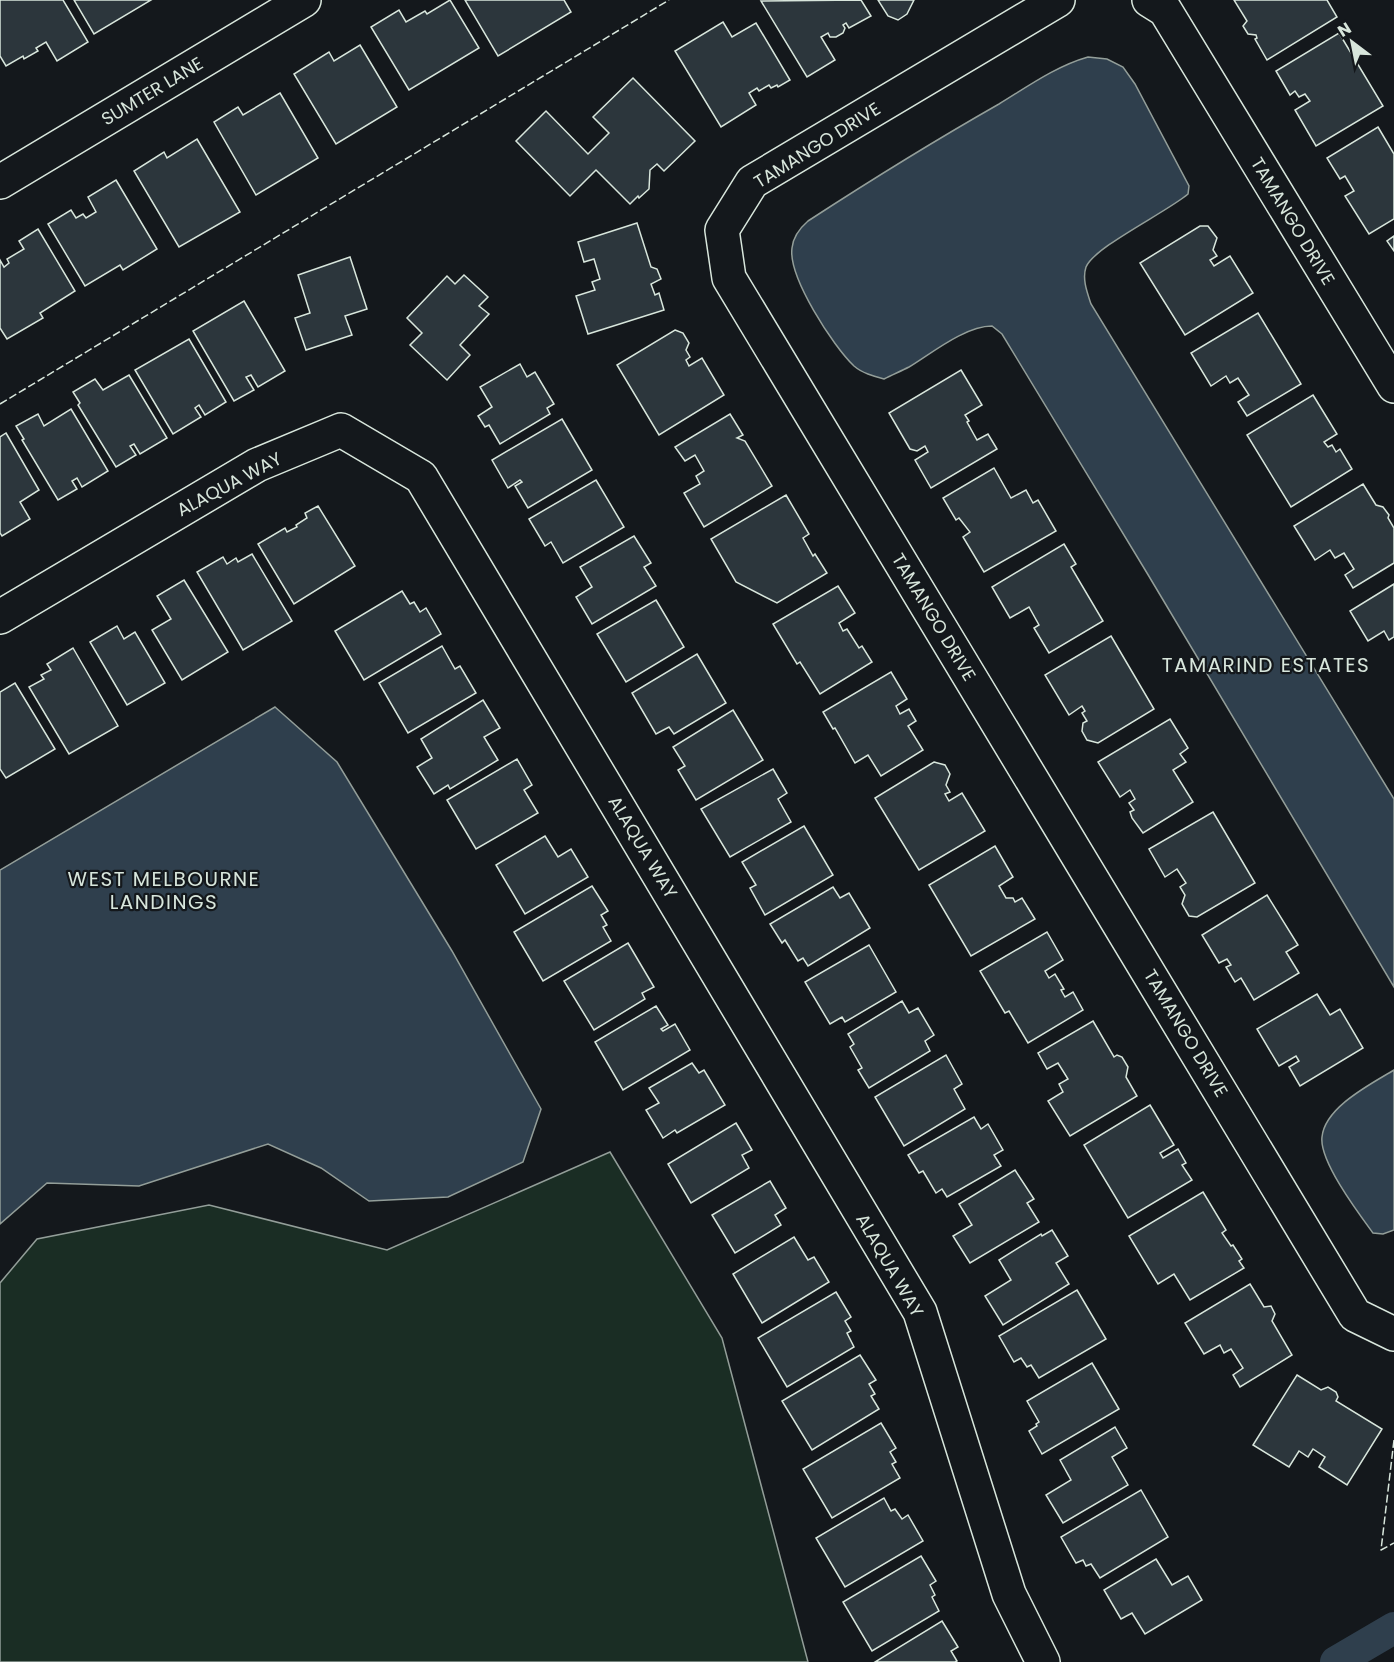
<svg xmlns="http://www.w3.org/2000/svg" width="1394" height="1662" viewBox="0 0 1394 1662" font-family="Poppins,sans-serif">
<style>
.green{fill:#1a2d24;stroke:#939e99;stroke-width:1.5}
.water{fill:#2f3f4d;stroke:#939e99;stroke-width:1.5}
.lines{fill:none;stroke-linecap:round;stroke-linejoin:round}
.canal{stroke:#2f3f4d;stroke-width:32}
.building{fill:#2c363c;stroke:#d8e6dc;stroke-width:1.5}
.minor-casing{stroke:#d8e6dc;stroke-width:36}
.minor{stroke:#14181c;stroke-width:33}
.fence{stroke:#d8e6dc;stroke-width:1.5;stroke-dasharray:8 3;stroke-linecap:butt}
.labels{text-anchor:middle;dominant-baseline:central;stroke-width:4.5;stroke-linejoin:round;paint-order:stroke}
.street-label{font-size:18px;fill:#d8e6dc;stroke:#14181c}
.neighbourhood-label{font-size:20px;letter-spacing:1.5px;fill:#d8e6dc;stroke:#14181c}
</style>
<rect width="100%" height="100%" fill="#14181c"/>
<path class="green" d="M 610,1152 L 722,1338 L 808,1662 L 0,1662 L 0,1283 L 37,1239 L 209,1205 L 387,1250 Z"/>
<g class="water">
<path d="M 1088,57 L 1107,59 L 1123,67 L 1135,84 L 1189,186 L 1188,194 C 1167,212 1094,247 1086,267 C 1082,279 1087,292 1091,304 L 1394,799 L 1394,987 L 1147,573 L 1002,334 L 992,326 C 965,326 932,353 909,367 C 901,371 892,375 884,379 C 873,376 862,373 854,366 C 833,346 788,277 792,248 C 793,237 800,228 808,221 C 871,180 934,141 999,104 C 1027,87 1056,66 1088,57 Z"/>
<path d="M 275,707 L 337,762 L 452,951 L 541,1109 L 523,1162 L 448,1197 L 369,1201 L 321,1168 L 268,1144 L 139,1186 L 47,1183 L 0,1224 L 0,870 Z"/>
<path d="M 1394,1070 L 1394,1230 L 1383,1234 L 1373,1233 C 1359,1214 1319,1161 1322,1137 C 1325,1107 1371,1084 1394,1070 Z"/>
</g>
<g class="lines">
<path class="canal" d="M 1336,1662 L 1394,1628"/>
</g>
<g class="building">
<path d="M 0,0 L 63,0 L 88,42 L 57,61 L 46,42 L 36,48 L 38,51 L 24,59 L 23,56 L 6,66 L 0,56 Z"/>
<path d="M 74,0 L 151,0 L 94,34 Z"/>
<path d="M 450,0 L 479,48 L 409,90 L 371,27 L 399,10 L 406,22 L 425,11 L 427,14 Z"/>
<path d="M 465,0 L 564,0 L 571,12 L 498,56 Z"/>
<path d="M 861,0 L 871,16 L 849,28 L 846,23 L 843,25 L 845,28 L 843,33 L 836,37 L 830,37 L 828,33 L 821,37 L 835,60 L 807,77 L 761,1 Z"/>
<path d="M 878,0 L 914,0 L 907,14 L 898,20 L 888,16 Z"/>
<path d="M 1234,0 L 1327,0 L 1337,17 L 1267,60 L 1255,39 L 1257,38 L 1256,35 L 1248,34 L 1243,26 L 1247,21 Z"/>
<path d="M 723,22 L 732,37 L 756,23 L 790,80 L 778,87 L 777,85 L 771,88 L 769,85 L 759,91 L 757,88 L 749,93 L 756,105 L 721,127 L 675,51 Z"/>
<path d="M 1339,33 L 1383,106 L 1316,146 L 1295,110 L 1310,101 L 1305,94 L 1299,97 L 1295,91 L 1290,95 L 1276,71 Z"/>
<path d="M 360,45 L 397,107 L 336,144 L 294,74 L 329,52 L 334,61 Z"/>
<path d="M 633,78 L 695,141 L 664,171 L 657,164 L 650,170 L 649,189 L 639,198 L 638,196 L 630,204 L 596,170 L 570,196 L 516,141 L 546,111 L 588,154 L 609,133 L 593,117 Z"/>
<path d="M 280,93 L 318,158 L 256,195 L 214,122 L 238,107 L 243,115 Z"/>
<path d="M 1378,127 L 1394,154 L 1394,219 L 1369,234 L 1345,196 L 1354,191 L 1345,176 L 1340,179 L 1327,158 Z"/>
<path d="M 197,139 L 240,212 L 179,247 L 134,171 L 164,152 L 167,158 Z"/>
<path d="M 116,180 L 157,249 L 123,270 L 120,265 L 85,286 L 48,224 L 71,210 L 76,218 L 83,214 L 86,218 L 96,212 L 88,197 Z"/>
<path d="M 637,223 L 651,267 L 657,269 L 661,279 L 651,284 L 655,295 L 659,293 L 664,310 L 588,334 L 576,296 L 595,290 L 592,282 L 600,279 L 594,259 L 584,262 L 578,242 Z"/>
<path d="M 1200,226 L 1208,226 L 1217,238 L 1213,250 L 1217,256 L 1210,260 L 1214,266 L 1230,256 L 1253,293 L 1185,335 L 1140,263 Z"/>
<path d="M 38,229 L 75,291 L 40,313 L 43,318 L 7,339 L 0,328 L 0,260 L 4,267 L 9,263 L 7,259 L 24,249 L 19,241 Z"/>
<path d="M 1394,236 L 1394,251 L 1387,241 Z"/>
<path d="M 350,257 L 367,309 L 345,316 L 352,335 L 306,350 L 295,318 L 310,313 L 298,275 Z"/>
<path d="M 464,275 L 488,297 L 479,306 L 489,314 L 460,345 L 470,355 L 447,380 L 410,345 L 422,333 L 407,318 L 447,276 L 455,284 Z"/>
<path d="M 244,301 L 285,371 L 258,387 L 251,375 L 246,377 L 254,390 L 234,401 L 193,331 Z"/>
<path d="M 1258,313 L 1301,384 L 1247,416 L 1238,402 L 1249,395 L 1238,378 L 1230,383 L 1226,376 L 1211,386 L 1191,353 Z"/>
<path d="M 675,330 L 683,333 L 689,343 L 686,350 L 690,357 L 686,360 L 689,366 L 702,358 L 724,395 L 659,435 L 617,365 Z"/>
<path d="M 189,339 L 226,402 L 205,415 L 199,405 L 195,408 L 201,417 L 173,434 L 135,370 Z"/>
<path d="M 520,364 L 527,377 L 535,372 L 554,404 L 547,408 L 550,414 L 500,444 L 489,425 L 485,427 L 478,416 L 492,407 L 480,387 Z"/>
<path d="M 961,370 L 982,405 L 965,415 L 969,421 L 967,422 L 977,440 L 988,434 L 997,449 L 931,488 L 915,460 L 928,452 L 925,446 L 917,451 L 910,449 L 889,413 Z"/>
<path d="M 129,375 L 167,438 L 140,454 L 134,444 L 130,446 L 136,455 L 116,467 L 78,405 L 80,403 L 73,392 L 95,379 L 103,390 Z"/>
<path d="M 1313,395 L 1337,434 L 1324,442 L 1328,447 L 1332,445 L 1336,452 L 1340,449 L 1352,469 L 1291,507 L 1247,435 Z"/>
<path d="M 71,409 L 108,471 L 82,487 L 77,478 L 72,481 L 77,489 L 58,500 L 22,440 L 24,439 L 16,426 L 38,414 L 44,426 Z"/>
<path d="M 730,414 L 743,435 L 737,438 L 745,441 L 772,486 L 704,527 L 684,493 L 700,484 L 696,476 L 704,471 L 695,455 L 685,461 L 675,447 Z"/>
<path d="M 562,419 L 592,470 L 528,508 L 515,486 L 522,482 L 520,480 L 508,488 L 492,460 Z"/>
<path d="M 6,433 L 39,490 L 20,502 L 30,519 L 2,536 L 0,533 L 0,437 Z"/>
<path d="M 994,468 L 1011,498 L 1026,490 L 1033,503 L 1038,500 L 1056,531 L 984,572 L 963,537 L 970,532 L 959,518 L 956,520 L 943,498 Z"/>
<path d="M 596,480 L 624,527 L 563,563 L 551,542 L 545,546 L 529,519 Z"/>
<path d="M 1363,484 L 1376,505 L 1383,507 L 1389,515 L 1388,518 L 1394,528 L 1394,563 L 1353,588 L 1345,575 L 1354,569 L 1344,553 L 1335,558 L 1330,550 L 1315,560 L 1294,526 Z"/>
<path d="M 786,495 L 809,534 L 803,538 L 813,556 L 815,554 L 827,573 L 777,603 L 736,582 L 711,539 Z"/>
<path d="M 318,506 L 355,566 L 294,604 L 258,544 L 285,528 L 287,532 L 297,527 L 296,525 L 307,518 L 305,513 Z"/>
<path d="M 634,536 L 651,563 L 644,567 L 656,586 L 592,624 L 576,597 L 592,587 L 580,567 Z"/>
<path d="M 1064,544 L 1076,564 L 1071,567 L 1103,621 L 1049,653 L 1034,628 L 1039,625 L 1029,607 L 1010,618 L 992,587 Z"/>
<path d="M 252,554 L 292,621 L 243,650 L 197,572 L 223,557 L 227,564 L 236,558 L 238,562 Z"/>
<path d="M 184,580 L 228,652 L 182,680 L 152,630 L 171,619 L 157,596 Z"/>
<path d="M 1394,584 L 1394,637 L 1389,640 L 1384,631 L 1368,641 L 1350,611 Z"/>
<path d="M 838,586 L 855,613 L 839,623 L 843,631 L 847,629 L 859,648 L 862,646 L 872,662 L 820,694 L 800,662 L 797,664 L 773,624 Z"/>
<path d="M 402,591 L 410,604 L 414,602 L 420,612 L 426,608 L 441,634 L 364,680 L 335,631 Z"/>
<path d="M 656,600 L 684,647 L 626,682 L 597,634 Z"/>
<path d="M 117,626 L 124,639 L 135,632 L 165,683 L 127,705 L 90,642 Z"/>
<path d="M 1111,636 L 1154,709 L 1098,743 L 1087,740 L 1082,731 L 1083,723 L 1087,721 L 1082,713 L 1085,711 L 1082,706 L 1069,715 L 1045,675 Z"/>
<path d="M 442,646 L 455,669 L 460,666 L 476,693 L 408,733 L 379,683 Z"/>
<path d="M 73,648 L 118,726 L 69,754 L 29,687 L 44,679 L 41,675 L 51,670 L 47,664 Z"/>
<path d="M 697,654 L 726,703 L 674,734 L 669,727 L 656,734 L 632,693 Z"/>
<path d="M 891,672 L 907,699 L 896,706 L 900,714 L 909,709 L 916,721 L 908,726 L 923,750 L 881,776 L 868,755 L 855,763 L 835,728 L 833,729 L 823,712 Z"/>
<path d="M 15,683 L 55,749 L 6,778 L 0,769 L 0,692 Z"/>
<path d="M 483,700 L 500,728 L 484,737 L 498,760 L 450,789 L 448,785 L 434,794 L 417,767 L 432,758 L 421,739 Z"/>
<path d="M 733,710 L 763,760 L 696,800 L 678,770 L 685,766 L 673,747 Z"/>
<path d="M 1170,719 L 1188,748 L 1180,754 L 1186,762 L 1173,770 L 1193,802 L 1143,833 L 1132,818 L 1130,812 L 1134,810 L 1129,803 L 1135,799 L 1130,790 L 1120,797 L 1098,762 Z"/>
<path d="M 517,759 L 532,785 L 524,790 L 538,813 L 476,849 L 447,800 Z"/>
<path d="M 934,762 L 945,765 L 950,774 L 946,785 L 950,792 L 945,794 L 949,801 L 962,793 L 985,831 L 919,870 L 875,798 Z"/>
<path d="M 773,769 L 787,793 L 778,799 L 791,822 L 730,857 L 701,809 Z"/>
<path d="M 1213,812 L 1255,883 L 1197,917 L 1189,916 L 1182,904 L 1185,895 L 1180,887 L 1186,883 L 1177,869 L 1165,877 L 1149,849 Z"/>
<path d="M 804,826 L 833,875 L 765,915 L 750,888 L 756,885 L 742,862 Z"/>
<path d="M 545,836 L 558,857 L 571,849 L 588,877 L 525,914 L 496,865 Z"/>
<path d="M 995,846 L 1013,877 L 999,886 L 1006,898 L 1013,898 L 1015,902 L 1022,898 L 1035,919 L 971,956 L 929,885 Z"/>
<path d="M 592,886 L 608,911 L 601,915 L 607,925 L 603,927 L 611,941 L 543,981 L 514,932 Z"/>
<path d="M 833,887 L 840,898 L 849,893 L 870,928 L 808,966 L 803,958 L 798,961 L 785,940 L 782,943 L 770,924 Z"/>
<path d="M 1267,895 L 1298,945 L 1286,952 L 1299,973 L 1254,1000 L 1241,978 L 1235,982 L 1226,967 L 1231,965 L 1227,959 L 1219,963 L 1202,935 Z"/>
<path d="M 1047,932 L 1063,960 L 1045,971 L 1049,978 L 1055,974 L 1064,989 L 1061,990 L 1065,997 L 1073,992 L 1083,1010 L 1028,1043 L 1009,1011 L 1005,1013 L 980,971 Z"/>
<path d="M 628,943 L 654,987 L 642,993 L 645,999 L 594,1030 L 564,981 Z"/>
<path d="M 869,945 L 896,992 L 845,1022 L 842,1017 L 830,1024 L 805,982 Z"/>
<path d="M 1317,994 L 1330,1015 L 1340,1009 L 1363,1048 L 1300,1086 L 1289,1067 L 1299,1061 L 1296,1056 L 1279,1066 L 1257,1029 Z"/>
<path d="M 902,1001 L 909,1013 L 918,1008 L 934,1035 L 925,1041 L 930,1051 L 869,1088 L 858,1070 L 862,1068 L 850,1047 L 854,1044 L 848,1034 Z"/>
<path d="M 656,1006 L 668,1025 L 661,1029 L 663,1031 L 675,1024 L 690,1050 L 623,1090 L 595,1042 Z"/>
<path d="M 1093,1021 L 1114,1057 L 1117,1055 L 1122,1057 L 1128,1067 L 1126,1077 L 1137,1096 L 1070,1136 L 1048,1101 L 1063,1092 L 1059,1084 L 1068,1079 L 1058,1063 L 1047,1069 L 1038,1053 Z"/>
<path d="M 946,1055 L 962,1084 L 954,1089 L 965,1109 L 904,1146 L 875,1097 Z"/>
<path d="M 692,1063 L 699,1073 L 704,1070 L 725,1105 L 677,1133 L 675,1130 L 663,1138 L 646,1110 L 659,1103 L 649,1088 Z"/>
<path d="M 1150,1105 L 1174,1145 L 1160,1153 L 1163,1158 L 1178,1149 L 1186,1163 L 1182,1165 L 1192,1180 L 1128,1218 L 1084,1145 Z"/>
<path d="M 974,1117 L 981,1129 L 988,1124 L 1003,1150 L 994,1155 L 1001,1166 L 947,1197 L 942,1189 L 936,1193 L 923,1171 L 919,1173 L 908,1155 Z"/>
<path d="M 736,1123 L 752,1150 L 742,1155 L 749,1168 L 691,1203 L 668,1164 Z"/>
<path d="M 1015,1170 L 1034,1199 L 1027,1203 L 1039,1222 L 970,1263 L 953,1236 L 972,1225 L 959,1204 Z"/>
<path d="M 770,1181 L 786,1208 L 775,1215 L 781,1225 L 735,1253 L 712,1215 Z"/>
<path d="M 1203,1192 L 1226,1230 L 1222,1233 L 1231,1246 L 1233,1245 L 1242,1259 L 1239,1261 L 1244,1268 L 1190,1300 L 1174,1274 L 1158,1284 L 1129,1236 Z"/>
<path d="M 1052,1230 L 1068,1256 L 1056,1263 L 1069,1284 L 1003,1325 L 985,1296 L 1011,1280 L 999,1260 L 1041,1234 L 1042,1236 Z"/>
<path d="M 794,1237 L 808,1260 L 814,1257 L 829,1282 L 762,1323 L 733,1274 Z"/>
<path d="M 1250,1284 L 1264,1307 L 1271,1306 L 1275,1314 L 1272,1321 L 1292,1355 L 1240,1387 L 1233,1375 L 1243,1368 L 1231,1349 L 1224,1353 L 1220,1345 L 1204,1354 L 1185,1323 Z"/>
<path d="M 1077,1290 L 1106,1339 L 1039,1378 L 1031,1365 L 1027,1367 L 1021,1358 L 1014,1362 L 999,1336 Z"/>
<path d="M 836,1292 L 851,1317 L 845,1321 L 851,1331 L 847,1333 L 854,1347 L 787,1387 L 758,1338 Z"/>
<path d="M 860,1355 L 876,1380 L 869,1384 L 875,1394 L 871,1396 L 879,1409 L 812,1450 L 782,1401 Z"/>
<path d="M 1092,1363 L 1119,1409 L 1042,1454 L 1029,1431 L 1037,1426 L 1036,1424 L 1039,1422 L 1027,1401 Z"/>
<path d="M 1297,1375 L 1321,1390 L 1328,1387 L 1336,1392 L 1338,1397 L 1336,1401 L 1382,1429 L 1347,1485 L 1319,1467 L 1325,1457 L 1313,1449 L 1308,1457 L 1299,1451 L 1289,1467 L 1253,1445 Z"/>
<path d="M 881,1423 L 896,1448 L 890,1452 L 896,1462 L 892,1464 L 900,1478 L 832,1518 L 803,1469 Z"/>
<path d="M 1115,1427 L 1127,1448 L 1112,1457 L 1128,1485 L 1063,1523 L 1046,1495 L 1071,1480 L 1060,1460 Z"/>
<path d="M 1141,1490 L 1168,1537 L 1100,1578 L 1091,1564 L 1086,1566 L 1083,1560 L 1076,1563 L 1061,1537 Z"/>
<path d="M 884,1498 L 891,1511 L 895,1509 L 902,1519 L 908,1515 L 923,1541 L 845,1587 L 816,1538 Z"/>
<path d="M 921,1556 L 936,1581 L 930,1585 L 935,1595 L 932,1597 L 939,1611 L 872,1651 L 843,1602 Z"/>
<path d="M 1156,1559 L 1172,1585 L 1188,1576 L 1202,1600 L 1145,1634 L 1132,1613 L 1121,1619 L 1104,1590 Z"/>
<path d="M 942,1621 L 958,1647 L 951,1651 L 957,1661 L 955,1662 L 875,1662 Z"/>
</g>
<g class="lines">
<g class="minor-casing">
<g id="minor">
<path d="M 1058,0 L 752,182 L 722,230 L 729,278 L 1355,1315 L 1394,1334"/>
<path d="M 1149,0 L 1165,10 L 1394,386"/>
<path d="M 0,182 L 304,0"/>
<path d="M 0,617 L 257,465 L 341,430 L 421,477 L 920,1312 L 1009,1594 L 1043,1662"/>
</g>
</g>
<use href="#minor" class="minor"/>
<g class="fence">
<path d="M 0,404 L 669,0"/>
<path d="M 1394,1440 L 1381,1550 L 1394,1543"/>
</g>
</g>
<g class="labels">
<g class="street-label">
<text transform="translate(152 91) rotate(-31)">SUMTER LANE</text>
<text transform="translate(817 145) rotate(-32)">TAMANGO DRIVE</text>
<text transform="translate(1293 221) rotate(59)">TAMANGO DRIVE</text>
<text transform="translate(229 484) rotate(-28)">ALAQUA WAY</text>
<text transform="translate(934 617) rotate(59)">TAMANGO DRIVE</text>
<text transform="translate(643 847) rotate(59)">ALAQUA WAY</text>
<text transform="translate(1186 1033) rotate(59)">TAMANGO DRIVE</text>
<text transform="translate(890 1265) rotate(60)">ALAQUA WAY</text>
</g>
<g class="neighbourhood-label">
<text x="1266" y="665">TAMARIND ESTATES</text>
<text x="164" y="879">WEST MELBOURNE<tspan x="164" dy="23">LANDINGS</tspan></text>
</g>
</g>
<g transform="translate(1352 42) rotate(328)" stroke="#14181c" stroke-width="4.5" paint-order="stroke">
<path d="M0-4.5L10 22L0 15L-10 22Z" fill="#d8e6dc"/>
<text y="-9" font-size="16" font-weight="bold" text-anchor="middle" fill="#d8e6dc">N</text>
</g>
</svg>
